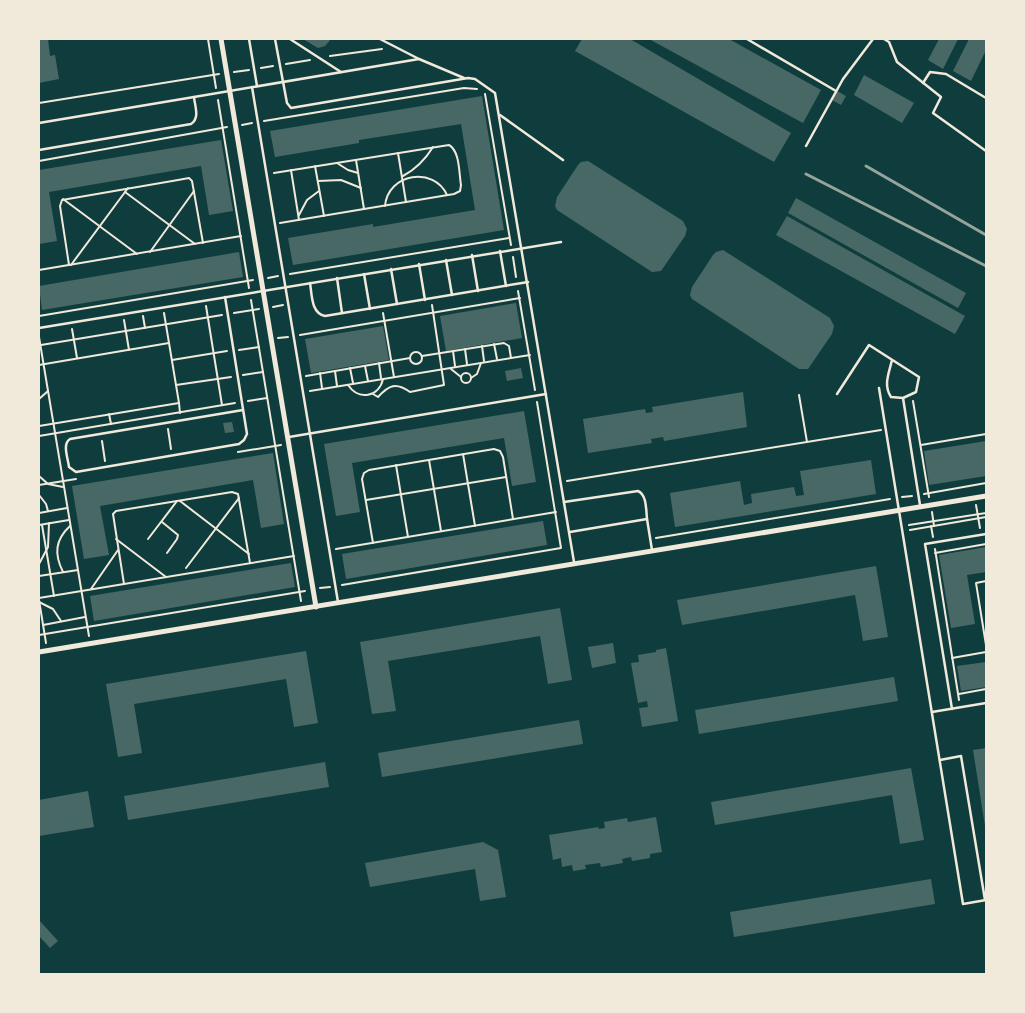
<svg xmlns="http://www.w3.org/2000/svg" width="1025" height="1013" viewBox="0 0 1025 1013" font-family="Overpass,sans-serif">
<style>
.building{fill:#486865}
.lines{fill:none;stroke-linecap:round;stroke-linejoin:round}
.path{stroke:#f1e9da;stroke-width:2}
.service{stroke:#f1e9da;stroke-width:2.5}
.minor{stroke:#f1e9da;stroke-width:5}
.rail{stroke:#97a49c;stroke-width:3}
</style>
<rect width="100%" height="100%" fill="#0f3d3e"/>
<g class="building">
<path d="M 39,39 L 48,39 L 50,56 L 55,55 L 59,79 L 39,83 Z"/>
<path d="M 303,39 L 331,39 L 325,46 L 318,48 Z"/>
<path d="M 582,39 L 630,39 L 791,133 L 774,162 L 575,51 Z"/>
<path d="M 649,39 L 729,39 L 821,90 L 803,123 Z"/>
<path d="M 939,39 L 958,39 L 943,69 L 928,60 Z"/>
<path d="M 969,39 L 986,39 L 986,50 L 971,81 L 953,71 Z"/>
<path d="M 864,75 L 914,103 L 902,123 L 854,95 Z"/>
<path d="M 837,91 L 846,96 L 841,105 L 832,100 Z"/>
<path d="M 482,96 L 504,230 L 293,265 L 288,238 L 373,224 L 373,227 L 475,210 L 461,124 L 359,140 L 359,143 L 275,157 L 270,131 Z"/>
<path d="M 221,140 L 233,211 L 209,215 L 201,166 L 49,192 L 57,241 L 39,244 L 39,170 Z"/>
<path d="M 588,161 L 683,221 L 687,229 L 685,236 L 661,271 L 652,272 L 557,210 L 555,206 L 557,197 L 578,165 L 581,162 Z"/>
<path d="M 796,198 L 966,293 L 958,308 L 788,213 Z"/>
<path d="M 787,216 L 965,316 L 955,334 L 776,235 Z"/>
<path d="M 723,250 L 830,318 L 834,326 L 832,334 L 808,369 L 799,369 L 692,299 L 690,295 L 692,287 L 713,255 L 716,252 Z"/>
<path d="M 239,252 L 243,277 L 42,310 L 39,286 Z"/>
<path d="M 516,303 L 522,338 L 446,351 L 440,316 Z"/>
<path d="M 383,326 L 389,360 L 311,373 L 305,339 Z"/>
<path d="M 521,368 L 523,378 L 507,381 L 505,371 Z"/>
<path d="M 743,392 L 747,427 L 664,441 L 663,437 L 651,439 L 652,443 L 588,453 L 583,419 L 645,409 L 646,413 L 653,412 L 652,407 Z"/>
<path d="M 524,411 L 536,482 L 512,486 L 504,438 L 352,463 L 360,512 L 336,516 L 324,444 Z"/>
<path d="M 232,422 L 234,432 L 225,433 L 223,423 Z"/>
<path d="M 986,441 L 986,476 L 929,485 L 924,451 Z"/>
<path d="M 273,453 L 284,524 L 261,528 L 253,480 L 100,506 L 109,555 L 84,559 L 72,486 Z"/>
<path d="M 871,460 L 876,494 L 675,527 L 670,493 L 740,481 L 744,505 L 752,503 L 751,494 L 794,487 L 796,496 L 804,495 L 800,471 Z"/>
<path d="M 543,521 L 547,545 L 346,579 L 342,554 Z"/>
<path d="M 986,547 L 986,572 L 967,575 L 975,624 L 951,628 L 939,555 Z"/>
<path d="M 291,563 L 295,587 L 94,621 L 90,596 Z"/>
<path d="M 876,566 L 888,637 L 863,641 L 855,595 L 682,625 L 677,600 Z"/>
<path d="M 560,608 L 572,680 L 548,684 L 540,636 L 388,661 L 396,711 L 372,714 L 360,642 Z"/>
<path d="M 613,643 L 616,663 L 592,668 L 588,647 Z"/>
<path d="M 666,648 L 678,721 L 642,727 L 639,708 L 648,707 L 647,701 L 638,703 L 631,663 L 639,662 L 638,655 L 656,652 L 656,650 Z"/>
<path d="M 306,651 L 318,723 L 294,727 L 286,679 L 134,704 L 142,753 L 118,757 L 106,684 Z"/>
<path d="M 986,662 L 986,687 L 961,691 L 957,666 Z"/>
<path d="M 894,677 L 898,701 L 699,734 L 695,710 Z"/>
<path d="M 579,720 L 583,744 L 382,777 L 378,753 Z"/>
<path d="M 986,748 L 986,826 L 985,826 L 973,750 Z"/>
<path d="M 325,762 L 329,787 L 128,820 L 124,796 Z"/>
<path d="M 911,768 L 924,840 L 900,844 L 892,795 L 715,825 L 711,802 Z"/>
<path d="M 88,791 L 94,827 L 39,836 L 39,800 Z"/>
<path d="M 656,817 L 662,852 L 650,854 L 650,858 L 632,861 L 631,857 L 622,859 L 623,863 L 601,867 L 600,863 L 585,865 L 586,869 L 573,871 L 572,865 L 562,867 L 561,858 L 553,860 L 549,835 L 598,827 L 599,829 L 605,828 L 604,822 L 627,818 L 628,822 Z"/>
<path d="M 483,842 L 498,850 L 506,897 L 480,901 L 475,869 L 370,887 L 365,863 Z"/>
<path d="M 931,879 L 935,904 L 734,937 L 730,912 Z"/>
<path d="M 39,920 L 58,941 L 50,948 L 39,936 Z"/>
</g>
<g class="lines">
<g class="path">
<path d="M 208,39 L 216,88"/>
<path d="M 330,56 L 382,49"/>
<path d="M 286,64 L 310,60"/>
<path d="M 261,68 L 273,66"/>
<path d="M 234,72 L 249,70"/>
<path d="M 485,94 L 511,245"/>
<path d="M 218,100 L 249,288"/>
<path d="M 39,103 L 219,74"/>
<path d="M 264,121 L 464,88 L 477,89"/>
<path d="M 242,125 L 252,123"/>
<path d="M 398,153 L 406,202"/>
<path d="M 356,160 L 364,209"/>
<path d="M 39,161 L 227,127"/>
<path d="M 337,163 L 348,170 L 358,173"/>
<path d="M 315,166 L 324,216"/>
<path d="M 291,170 L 299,220"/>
<path d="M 274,173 L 449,145 C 460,151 459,174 461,185 L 460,191 L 454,194 L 280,223"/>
<path d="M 403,176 C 416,169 425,160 433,147"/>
<path d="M 318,181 L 341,180 L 361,188"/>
<path d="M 125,192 L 195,244"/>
<path d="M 63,199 L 137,254"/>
<path d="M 385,206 C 388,173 434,166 447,195"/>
<path d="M 299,215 L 307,200 L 319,191"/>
<path d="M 150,252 L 194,191"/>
<path d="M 513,257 L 516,277"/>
<path d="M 69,265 L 60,206 L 62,200 L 178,180 L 189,178 L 192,181 L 203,243"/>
<path d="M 71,265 L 128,188"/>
<path d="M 39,270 L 241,236"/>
<path d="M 290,274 L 509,238"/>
<path d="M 268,278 L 278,276"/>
<path d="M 518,291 L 535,390"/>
<path d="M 251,300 L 301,601"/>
<path d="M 206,306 L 222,405"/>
<path d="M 273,307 L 283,305"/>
<path d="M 164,313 L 169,343"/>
<path d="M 234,313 L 259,309"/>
<path d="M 383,313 L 394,377"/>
<path d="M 39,316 L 253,280"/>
<path d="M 143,316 L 145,328"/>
<path d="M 124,320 L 129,350"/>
<path d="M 72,329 L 77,358"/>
<path d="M 300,335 L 520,298"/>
<path d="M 39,337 L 89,636"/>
<path d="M 278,338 L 288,337"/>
<path d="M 494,344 L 497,359"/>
<path d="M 41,345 L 222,315"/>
<path d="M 482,346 L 484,361"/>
<path d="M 465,349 L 467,364"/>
<path d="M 239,350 L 259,347"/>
<path d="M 453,351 L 455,366"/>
<circle cx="416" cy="358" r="6"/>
<path d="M 422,356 L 504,343 L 509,346 L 511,358"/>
<path d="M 172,360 L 227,351"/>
<path d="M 379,363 L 381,378"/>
<path d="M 39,365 L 169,343 L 179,403 L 39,426"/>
<path d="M 365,366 L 368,381"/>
<path d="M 350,368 L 353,383"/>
<path d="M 451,369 L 461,377"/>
<path d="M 335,371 L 337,386"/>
<circle cx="466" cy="378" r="5"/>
<path d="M 320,373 L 322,388"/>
<path d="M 243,375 L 263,372"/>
<path d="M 306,376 L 410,358"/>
<path d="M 471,378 L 477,374 L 481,363"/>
<path d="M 176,385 L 231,377"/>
<path d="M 348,385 C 359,401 379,397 383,379"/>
<path d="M 310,391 L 530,355"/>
<path d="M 373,394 L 378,397 C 389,385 396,382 410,392 L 444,385 L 432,305"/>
<path d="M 799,395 L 807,442"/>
<path d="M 39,399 L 48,391"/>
<path d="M 248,401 L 267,398"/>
<path d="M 913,401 L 929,497"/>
<path d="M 179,403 L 180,413"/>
<path d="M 109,414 L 111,424"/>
<path d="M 168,429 L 171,449"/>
<path d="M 39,436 L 235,403"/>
<path d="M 102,441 L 105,461"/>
<path d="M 921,445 L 986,434"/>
<path d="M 238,452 L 281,445"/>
<path d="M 463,454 L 475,526"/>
<path d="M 429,460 L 441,531"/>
<path d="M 396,465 L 408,537"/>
<path d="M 39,476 L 48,484 L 63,487"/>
<path d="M 567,481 L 881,430"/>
<path d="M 39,485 L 76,479"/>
<path d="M 924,494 L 986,483"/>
<path d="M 39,495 L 46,504 L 48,511"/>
<path d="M 902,497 L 912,496"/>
<path d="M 366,500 L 506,477"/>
<path d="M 180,501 L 249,554"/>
<path d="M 976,505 L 980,528"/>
<path d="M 932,512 L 934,526"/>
<path d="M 39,513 L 67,508"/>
<path d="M 162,522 L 178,535 L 177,539 L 167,553"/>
<path d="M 39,525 L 69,520"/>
<path d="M 42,525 L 54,596"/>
<path d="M 909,525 L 986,513"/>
<path d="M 931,526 L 933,537"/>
<path d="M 910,530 L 986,517"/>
<path d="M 656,538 L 890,499"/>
<path d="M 116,539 L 166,577"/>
<path d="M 148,539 L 177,501"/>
<path d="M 373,543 L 362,479 L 364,473 L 369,470 L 494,449 L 500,451 L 503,457 L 513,519"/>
<path d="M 336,549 L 556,512"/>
<path d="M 935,549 L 959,700"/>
<path d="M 935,553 L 986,544"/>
<path d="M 39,564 L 48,547 L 49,523"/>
<path d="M 186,568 L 239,498"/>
<path d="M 63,572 C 54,554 55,540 70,526"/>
<path d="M 39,576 L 78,570"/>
<path d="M 986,581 L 976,583 L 986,645"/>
<path d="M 124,584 L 113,514 L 116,511 L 232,492 L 238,494 L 250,563"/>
<path d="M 342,585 L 561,548 L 537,402"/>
<path d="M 320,588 L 330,587"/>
<path d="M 91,589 L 118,550"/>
<path d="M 39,598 L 294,556"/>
<path d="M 39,600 L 46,643"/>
<path d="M 39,602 L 53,609 L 61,621"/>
<path d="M 43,625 L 85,617"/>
<path d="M 39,635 L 305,591"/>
<path d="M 952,658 L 986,652"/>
<path d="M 959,694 L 986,689"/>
</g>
<g class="service">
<path d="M 249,39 L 257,86"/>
<path d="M 275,39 L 287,103 L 291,108 L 468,78 L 475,79 L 495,93 L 574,562"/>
<path d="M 290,39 L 341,72"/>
<path d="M 380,39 L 419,59 L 464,78"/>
<path d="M 747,39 L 836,91"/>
<path d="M 884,39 L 889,42 L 897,62 L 941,97 L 933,113 L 986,151"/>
<path d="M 923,83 L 930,72 L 946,74 L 986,98"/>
<path d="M 252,87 L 338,602"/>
<path d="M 194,97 L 419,59"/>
<path d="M 500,115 L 563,160"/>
<path d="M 39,123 L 194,97 C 195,107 200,118 191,124 L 39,150"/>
<path d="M 806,146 L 843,79 L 873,39"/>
<path d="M 500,251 L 506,286"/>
<path d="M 472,255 L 478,291"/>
<path d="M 446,260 L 452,295"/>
<path d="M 419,264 L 425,300"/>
<path d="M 391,269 L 397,304"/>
<path d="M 364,274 L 370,309"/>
<path d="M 337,278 L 342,313"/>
<path d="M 310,283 C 312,295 311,313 325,316 L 528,282"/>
<path d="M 225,297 L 247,434 L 244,440 L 239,444 L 76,472 L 69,467 C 68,458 62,444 70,439 L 243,410"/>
<path d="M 39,328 L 561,242"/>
<path d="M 879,388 L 963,904 L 986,900"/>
<path d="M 837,394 L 869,345 L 919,377 L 916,392 L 903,398 L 891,397 C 883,385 889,373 892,360"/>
<path d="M 903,398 L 920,505"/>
<path d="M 289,437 L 546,394"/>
<path d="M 564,502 L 638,491 C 647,495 646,510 647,519 L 570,532"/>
<path d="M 647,519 L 652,550"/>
<path d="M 952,709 L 925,544 L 986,534"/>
<path d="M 932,712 L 986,703"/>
<path d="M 940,760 L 961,756 L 985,900"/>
</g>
<g class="minor">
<path d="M 221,39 L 316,607"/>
<path d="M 39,652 L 986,496"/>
</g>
<g class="rail">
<path d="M 866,166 L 986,235"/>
<path d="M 806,174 L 986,266"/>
</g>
</g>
<rect width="1025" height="1013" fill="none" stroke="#f1e9da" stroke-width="80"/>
</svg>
